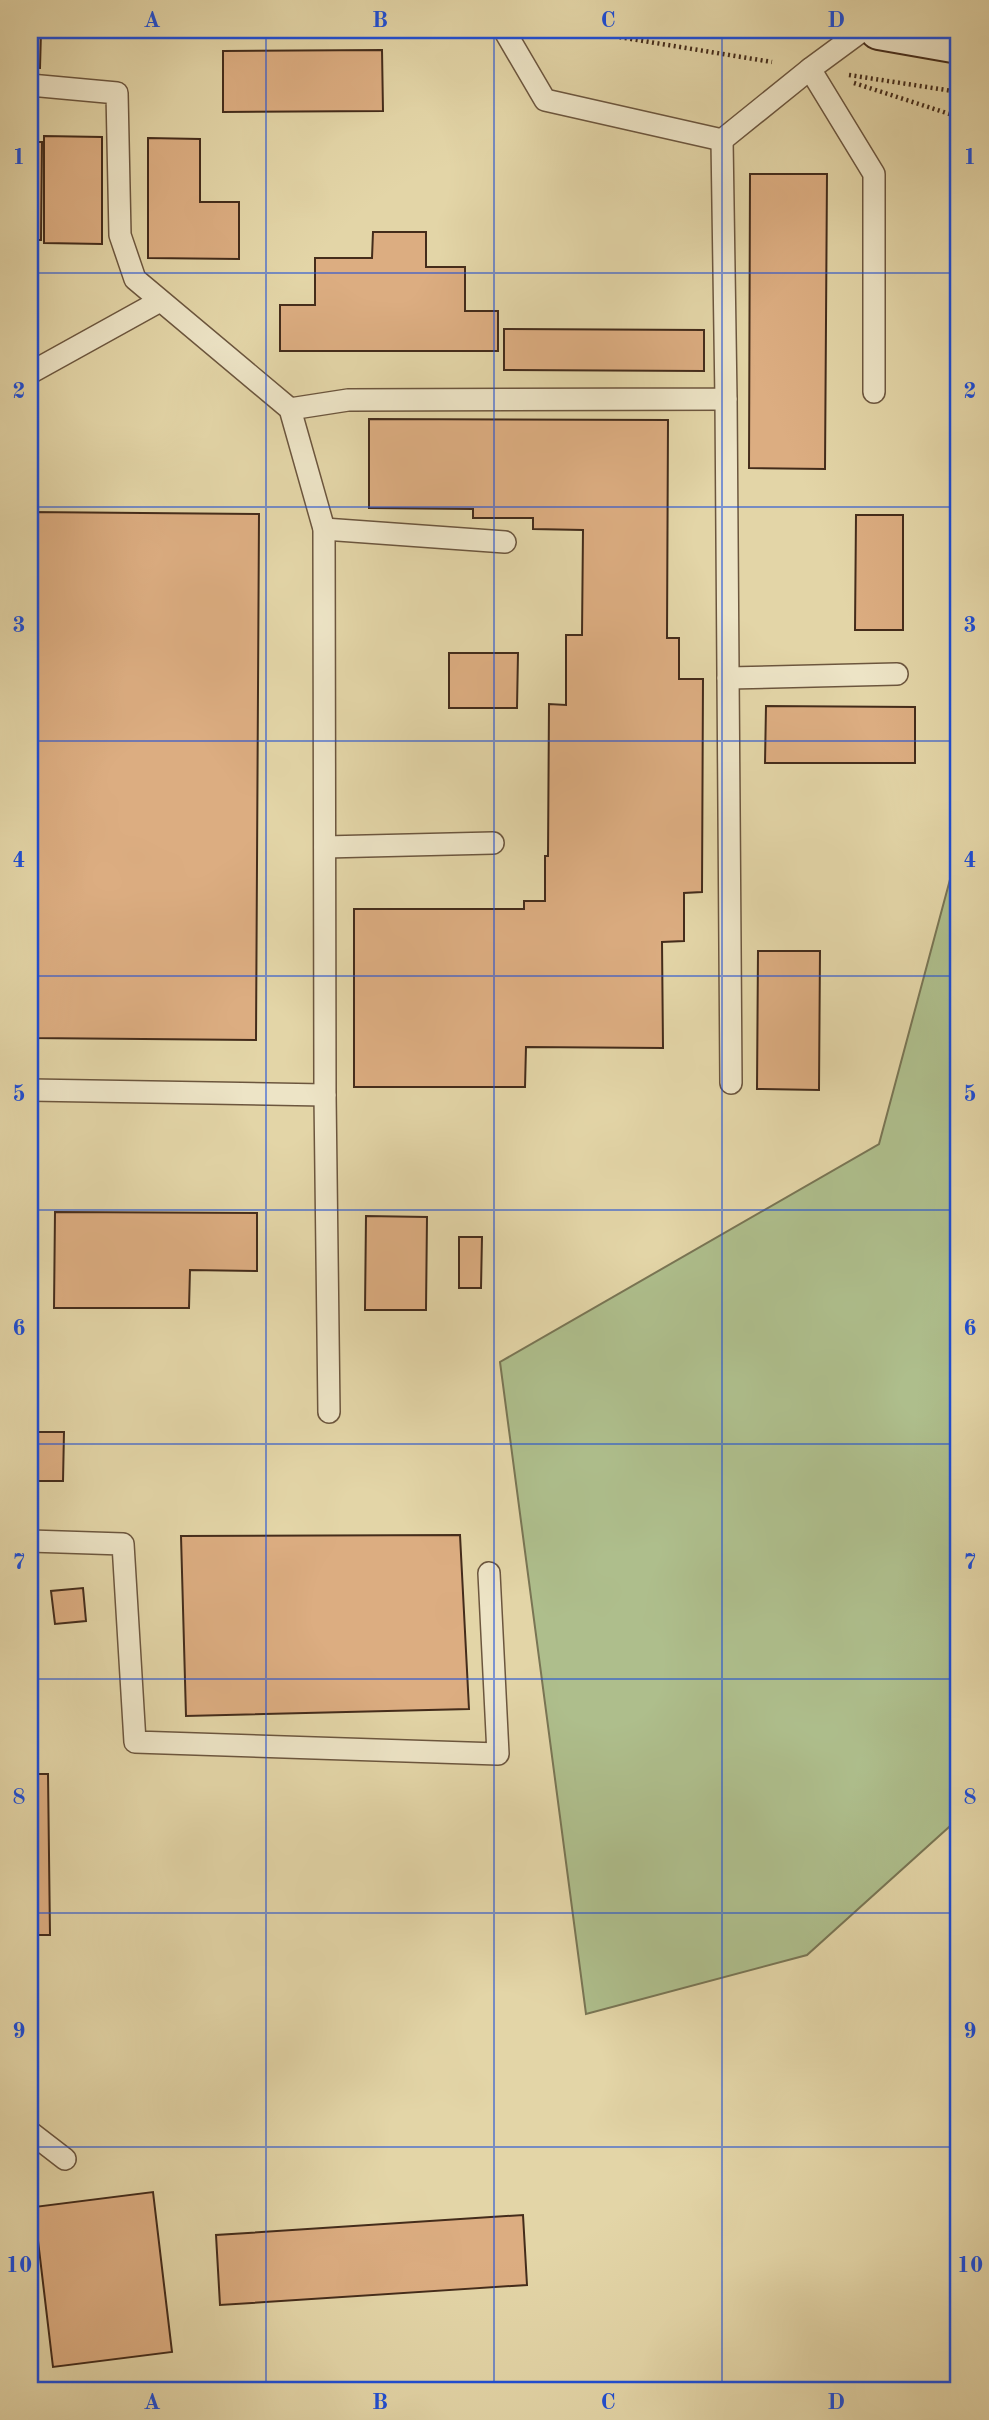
<svg xmlns="http://www.w3.org/2000/svg" width="989" height="2420" viewBox="0 0 989 2420" font-family="'Old Standard TT',serif">
<style>
.green{fill:#aebe8c;stroke:#797554;stroke-width:2}
.building{fill:#dcad81;stroke:#442c1b;stroke-width:2}
.lines{fill:none;stroke-linecap:round;stroke-linejoin:round}
.service-casing{stroke:#6c563e;stroke-width:24}
.secondary-casing{stroke:#442c1b;stroke-width:42}
.path{stroke:#442c1b;stroke-width:4.5;stroke-dasharray:2 3.5;stroke-linecap:butt}
.service{stroke:#ede4c6;stroke-width:21}
.secondary{stroke:#ede4c6;stroke-width:38}
.grid{fill:none;stroke:#1d4ed8;stroke-width:2;stroke-opacity:0.55}
.neatline{fill:none;stroke:#1d4ed8;stroke-width:2.5}
.grid-label{font-size:23px;text-anchor:middle;font-weight:bold;fill:#1d4ed8}
</style>
<rect width="100%" height="100%" fill="#e3d5a7"/>
<filter id="stains"><feTurbulence type="fractalNoise" baseFrequency=".00286" numOctaves="4"/><feColorMatrix values="0 0 0 0 .2 0 0 0 0 .09 0 0 0 0 .02 0 0 0 .5 -.17"/></filter>
<radialGradient id="worn" r=".72"><stop offset=".6" stop-color="#630" stop-opacity="0"/><stop offset="1" stop-color="#630" stop-opacity=".3"/></radialGradient>
<path class="green" d="M 959,846 L 959,1818 L 807,1955 L 586,2014 L 500,1362 L 879,1144 Z"/>
<g class="building">
<path d="M 30,32 L 41,32 L 40,68 L 30,68 Z"/>
<path d="M 382,50 L 383,111 L 223,112 L 223,51 Z"/>
<path d="M 44,136 L 102,137 L 102,244 L 44,243 Z"/>
<path d="M 148,138 L 200,139 L 200,202 L 239,202 L 239,259 L 148,258 Z"/>
<path d="M 30,142 L 42,142 L 41,240 L 30,240 Z"/>
<path d="M 750,174 L 827,174 L 825,469 L 749,468 Z"/>
<path d="M 373,232 L 426,232 L 426,267 L 465,267 L 465,311 L 498,311 L 498,351 L 280,351 L 280,305 L 315,305 L 315,258 L 372,258 Z"/>
<path d="M 504,329 L 704,330 L 704,371 L 504,370 Z"/>
<path d="M 369,419 L 668,420 L 667,638 L 679,638 L 679,679 L 703,679 L 702,892 L 684,893 L 684,941 L 662,942 L 663,1048 L 526,1047 L 525,1087 L 354,1087 L 354,909 L 524,909 L 524,901 L 545,901 L 545,856 L 548,856 L 549,704 L 566,705 L 566,635 L 582,635 L 583,530 L 533,529 L 533,518 L 473,518 L 473,509 L 369,508 Z"/>
<path d="M 30,512 L 259,514 L 256,1040 L 30,1038 Z"/>
<path d="M 856,515 L 903,515 L 903,630 L 855,630 Z"/>
<path d="M 449,653 L 518,653 L 517,708 L 449,708 Z"/>
<path d="M 766,706 L 915,707 L 915,763 L 765,763 Z"/>
<path d="M 758,951 L 820,951 L 819,1090 L 757,1089 Z"/>
<path d="M 55,1212 L 257,1213 L 257,1271 L 190,1270 L 189,1308 L 54,1308 Z"/>
<path d="M 366,1216 L 427,1217 L 426,1310 L 365,1310 Z"/>
<path d="M 459,1237 L 482,1237 L 481,1288 L 459,1288 Z"/>
<path d="M 30,1432 L 64,1432 L 63,1481 L 30,1481 Z"/>
<path d="M 460,1535 L 469,1709 L 186,1716 L 181,1536 Z"/>
<path d="M 83,1588 L 86,1621 L 55,1624 L 51,1591 Z"/>
<path d="M 30,1774 L 48,1774 L 50,1935 L 30,1935 Z"/>
<path d="M 153,2192 L 172,2352 L 53,2367 L 34,2207 Z"/>
<path d="M 523,2215 L 527,2285 L 220,2305 L 216,2235 Z"/>
</g>
<g class="lines">
<g class="service-casing">
<g id="service">
<path d="M 504,30 L 545,100 L 722,140 L 810,69 L 863,30"/>
<path d="M 810,69 L 874,174 L 874,392"/>
<path d="M 30,85 L 117,93 L 120,235 L 135,279 L 290,409 L 324,529 L 325,1095 L 329,1412"/>
<path d="M 30,373 L 160,301"/>
<path d="M 726,399 L 731,1083"/>
<path d="M 290,409 L 348,400 L 726,399 L 722,140"/>
<path d="M 324,529 L 505,542"/>
<path d="M 728,678 L 897,674"/>
<path d="M 325,847 L 493,843"/>
<path d="M 30,1090 L 325,1095"/>
<path d="M 30,1541 L 123,1544 L 135,1742 L 498,1754 L 489,1573"/>
<path d="M 30,2132 L 65,2159"/>
</g>
</g>
<g class="secondary-casing">
<path id="secondary" d="M 879,30 L 959,44"/>
</g>
<g class="path">
<path d="M 576,30 L 772,62"/>
<path d="M 849,75 L 959,92"/>
<path d="M 854,83 L 959,117"/>
</g>
<use href="#service" class="service"/>
<use href="#secondary" class="secondary"/>
</g>
<path class="grid" d="M 266,30 L 266,2390M 494,30 L 494,2390M 722,30 L 722,2390M 30,273 L 959,273M 30,507 L 959,507M 30,741 L 959,741M 30,976 L 959,976M 30,1210 L 959,1210M 30,1444 L 959,1444M 30,1679 L 959,1679M 30,1913 L 959,1913M 30,2147 L 959,2147"/>
<rect width="989" height="2420" fill="none" stroke="#e3d5a7" stroke-width="77"/>
<rect x="38" y="38" width="912" height="2344" class="neatline"/>
<g class="grid-label">
<text x="152" y="27">A</text>
<text x="380" y="27">B</text>
<text x="608" y="27">C</text>
<text x="836" y="27">D</text>
<text x="19" y="164">1</text>
<text x="970" y="164">1</text>
<text x="19" y="398">2</text>
<text x="970" y="398">2</text>
<text x="19" y="632">3</text>
<text x="970" y="632">3</text>
<text x="19" y="867">4</text>
<text x="970" y="867">4</text>
<text x="19" y="1101">5</text>
<text x="970" y="1101">5</text>
<text x="19" y="1335">6</text>
<text x="970" y="1335">6</text>
<text x="19" y="1569">7</text>
<text x="970" y="1569">7</text>
<text x="19" y="1804">8</text>
<text x="970" y="1804">8</text>
<text x="19" y="2038">9</text>
<text x="970" y="2038">9</text>
<text x="19" y="2272">10</text>
<text x="970" y="2272">10</text>
<text x="152" y="2409">A</text>
<text x="380" y="2409">B</text>
<text x="608" y="2409">C</text>
<text x="836" y="2409">D</text>
</g>
<rect width="100%" height="100%" filter="url(#stains)"/>
<rect width="100%" height="100%" fill="url(#worn)"/>
</svg>
